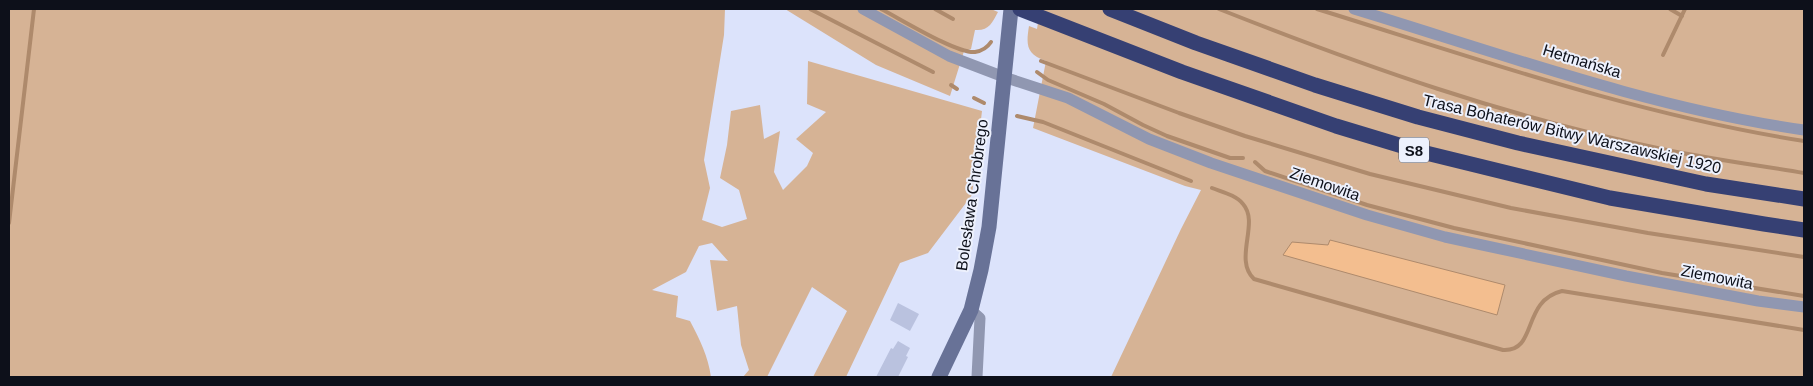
<svg xmlns="http://www.w3.org/2000/svg" width="1813" height="386" viewBox="0 0 1813 386" font-family="Arial,sans-serif">
<style>
.green{fill:#d6b395}
.water{fill:#f3be8f;stroke:#ae8a6c}
.lines{fill:none;stroke-linecap:round;stroke-linejoin:round}
.stream{stroke:#ae8a6c;stroke-width:4}
.building{fill:#bac2df}
.street{stroke:#9097b1;stroke-width:11}
.secondary{stroke:#687297;stroke-width:15}
.highway{stroke:#364073;stroke-width:15}
.labels{text-anchor:middle;dominant-baseline:central;stroke-width:4;stroke-linejoin:round;paint-order:stroke}
.shield{fill:#edf1fd;stroke:#50545e;stroke-width:1}
.shield-label{font-size:15px;font-weight:bold;fill:#0d101a}
.street-label{font-size:16px;fill:#0d101a;stroke:#edf1fd}
</style>
<rect width="100%" height="100%" fill="#dce3fb"/>
<g class="green">
<path d="M 9,9 L 725,9 L 724,35 L 704,160 L 710,188 L 702,220 L 722,227 L 747,219 L 739,190 L 720,178 L 727,145 L 731,111 L 760,105 L 764,139 L 780,131 L 774,172 L 783,190 L 807,166 L 813,153 L 796,139 L 826,112 L 807,104 L 808,61 L 982,111 L 972,195 L 928,253 L 900,263 L 846,377 L 813,377 L 847,311 L 812,287 L 767,377 L 743,377 L 749,370 L 741,345 L 737,306 L 717,311 L 710,260 L 728,261 L 712,243 L 699,246 L 686,272 L 652,290 L 678,296 L 676,317 L 690,321 C 700,340 708,356 711,377 L 9,377 Z"/>
<path d="M 785,9 L 991,9 L 998,12 C 992,23 989,31 975,30 L 971,49 L 964,51 L 950,96 L 876,65 Z"/>
<path d="M 1040,9 L 1804,9 L 1804,377 L 1111,377 L 1181,229 L 1201,190 L 1185,186 L 1033,128 L 1046,61 C 1026,54 1026,45 1029,26 L 1037,29 Z"/>
</g>
<path class="water" d="M 1330,240 L 1505,285 L 1497,315 L 1283,255 L 1292,242 L 1328,245 Z"/>
<g class="lines">
<g class="stream">
<path d="M 810,9 L 933,72"/>
<path d="M 881,9 C 899,18 957,54 975,52 C 982,51 987,48 991,42"/>
<path d="M 935,9 L 953,19"/>
<path d="M 1219,9 C 1363,66 1510,118 1662,149 C 1709,159 1757,165 1804,173"/>
<path d="M 1317,9 C 1478,59 1638,115 1804,141"/>
<path d="M 1670,9 L 1682,16"/>
<path d="M 1663,55 L 1685,9"/>
<path d="M 1041,61 L 1179,113 L 1245,136 L 1370,174 L 1511,208 L 1648,233 L 1804,257"/>
<path d="M 1037,72 L 1048,80 L 1104,104 L 1143,125 L 1167,136 L 1230,158 L 1243,158"/>
<path d="M 951,85 L 957,89"/>
<path d="M 974,98 L 984,103"/>
<path d="M 1017,116 L 1043,122 L 1191,181"/>
<path d="M 1255,162 L 1265,171 L 1367,205 L 1454,228 L 1662,273 L 1804,296"/>
<path d="M 1212,188 C 1222,192 1236,195 1243,204 C 1260,223 1233,259 1254,279 L 1503,350 C 1538,352 1521,301 1562,291 L 1804,330"/>
<path d="M 9,223 L 34,9"/>
</g>
</g>
<g class="building">
<path d="M 898,303 L 919,314 L 910,331 L 890,320 Z"/>
<path d="M 898,341 L 910,348 L 906,356 L 908,357 L 898,377 L 876,377 L 891,348 L 893,349 Z"/>
</g>
<g class="lines">
<g class="street">
<path d="M 863,9 L 949,56 L 1004,77 L 1068,98 L 1149,139 L 1211,163 L 1367,215 L 1445,237 L 1626,276 L 1758,301 L 1804,307"/>
<path d="M 1354,9 C 1502,54 1650,108 1804,130"/>
<path d="M 971,310 L 980,318 L 977,377"/>
</g>
<path class="secondary" d="M 939,377 L 971,310 L 981,270 L 989,227 L 1011,9"/>
<g class="highway">
<path d="M 1020,9 L 1182,72 L 1336,126 L 1422,152 L 1610,198 L 1764,224 L 1804,230"/>
<path d="M 1110,9 L 1196,43 L 1315,85 L 1418,117 L 1518,143 L 1706,184 L 1804,199"/>
</g>
</g>
<g class="labels">
<rect class="shield" x="1399" y="137.5" width="30" height="25" rx="4"/>
<g class="shield-label">
<text x="1414" y="150">S8</text>
</g>
<g class="street-label">
<text transform="translate(1582 61) rotate(17)">Hetmańska</text>
<text transform="translate(1572 134) rotate(13)">Trasa Bohaterów Bitwy Warszawskiej 1920</text>
<text transform="translate(1325 184) rotate(19)">Ziemowita</text>
<text transform="translate(972 195) rotate(-82)">Bolesława Chrobrego</text>
<text transform="translate(1717 277) rotate(11)">Ziemowita</text>
</g>
</g>
<rect width="1813" height="386" fill="none" stroke="#0d101a" stroke-width="20"/>
</svg>
